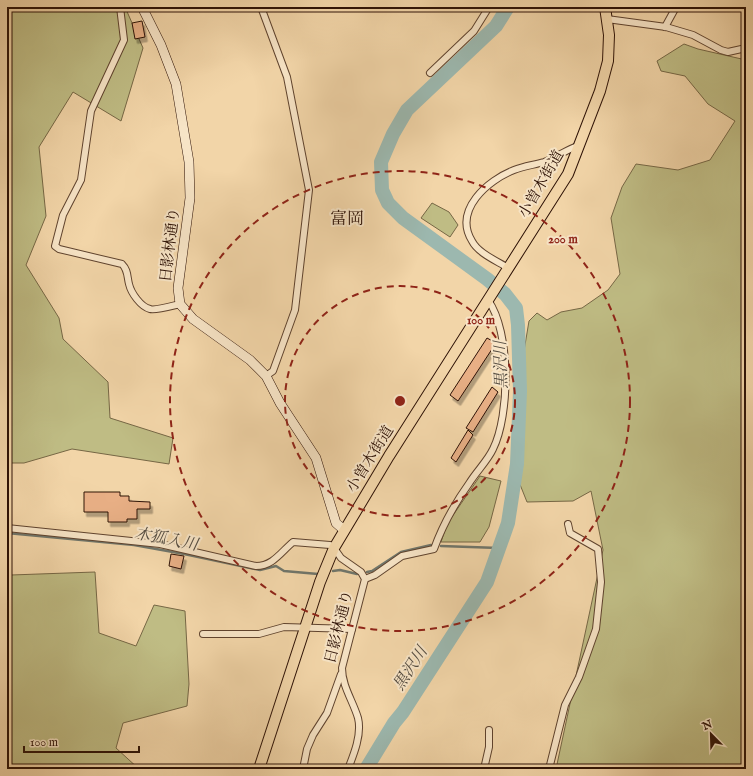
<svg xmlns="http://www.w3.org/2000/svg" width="753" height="776" viewBox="0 0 753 776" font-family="'IM FELL English','Noto Serif JP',serif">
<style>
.green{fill:#bfbc84;stroke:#766745}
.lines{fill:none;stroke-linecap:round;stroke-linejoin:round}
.stream{stroke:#70766b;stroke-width:2.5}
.river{stroke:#9cb8af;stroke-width:14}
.building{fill:#e8af85;stroke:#2e1206;filter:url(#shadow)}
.street-casing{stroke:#5f432e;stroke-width:8}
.secondary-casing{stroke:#2e1206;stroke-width:10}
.primary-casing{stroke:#2e1206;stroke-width:12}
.street{stroke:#f7e4c6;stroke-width:6}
.secondary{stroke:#f7e4c6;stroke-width:9}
.primary{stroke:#f2d5a8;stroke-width:10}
.ring{fill:none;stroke:#8f2418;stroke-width:2;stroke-dasharray:7 5}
.labels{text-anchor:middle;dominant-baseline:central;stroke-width:4;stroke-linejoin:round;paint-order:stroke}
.street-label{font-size:15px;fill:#2e1206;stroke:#f7e4c6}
.water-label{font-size:16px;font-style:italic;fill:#544c41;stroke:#f7e4c6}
.quarter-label{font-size:17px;fill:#2e1206;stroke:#f7e4c6}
.centre{fill:#8f2418;stroke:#f7e4c6;stroke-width:2}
.ring-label{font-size:12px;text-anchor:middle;font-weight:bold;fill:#8f2418;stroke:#f7e4c6;stroke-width:4;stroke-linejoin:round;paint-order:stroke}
</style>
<defs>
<filter id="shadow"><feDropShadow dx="2.5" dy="4.5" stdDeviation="0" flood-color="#0004"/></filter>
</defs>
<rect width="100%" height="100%" fill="#f2d5a8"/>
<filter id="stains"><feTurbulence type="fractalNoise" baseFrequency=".005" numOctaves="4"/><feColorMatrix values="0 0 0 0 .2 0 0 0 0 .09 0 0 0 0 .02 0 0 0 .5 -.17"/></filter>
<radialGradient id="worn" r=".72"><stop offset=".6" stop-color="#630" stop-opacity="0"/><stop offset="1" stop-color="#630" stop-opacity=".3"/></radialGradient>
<g class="green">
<path d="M 7,7 L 125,7 L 143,48 L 121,121 L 73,92 L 39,147 L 46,216 L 26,265 L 59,318 L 63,339 L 108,382 L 110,418 L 173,438 L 169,464 L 72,449 L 24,463 L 7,463 Z"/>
<path d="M 684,44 L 698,49 L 746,60 L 746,769 L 556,769 L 603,550 L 591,491 L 573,501 L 527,502 L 517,477 L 523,357 L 529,321 L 537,313 L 547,320 L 561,312 L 582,308 L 608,290 L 620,274 L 611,218 L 622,187 L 636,164 L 678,170 L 710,160 L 735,121 L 708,104 L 685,76 L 661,71 L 657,61 Z"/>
<path d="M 432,203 L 449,212 L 458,225 L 450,237 L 421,218 Z"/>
<path d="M 480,476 L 501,481 L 489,527 L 480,542 L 441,542 L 447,524 Z"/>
<path d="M 95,572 L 99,633 L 136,646 L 154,605 L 185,611 L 189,684 L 187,706 L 123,723 L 116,748 L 139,769 L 7,769 L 7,578 L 11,575 Z"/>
</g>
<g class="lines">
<g class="stream">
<path d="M 7,533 L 134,545 L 184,554 L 260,570 L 276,566 L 284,571 L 318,574"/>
<path d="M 441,546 L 499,548"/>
<path d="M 333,571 L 340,570 L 357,574"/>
<path d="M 367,572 L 372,571 L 401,552 L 431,545"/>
</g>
<path class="river" d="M 366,769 L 394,723 L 403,712 L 487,582 L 508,523 L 517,464 L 520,391 L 518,325 L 516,308 L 505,294 L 487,279 L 403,218 L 388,203 L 382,190 L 381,162 L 393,134 L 407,110 L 496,26 L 508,7"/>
</g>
<g class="building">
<path d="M 142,21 L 145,37 L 135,39 L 132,23 Z"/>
<path d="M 487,338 L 496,343 L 458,401 L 450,395 Z"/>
<path d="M 492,387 L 498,392 L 473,432 L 466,428 Z"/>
<path d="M 468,430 L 473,435 L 456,462 L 451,458 Z"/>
<path d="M 84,492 L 120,492 L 120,496 L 129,496 L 129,501 L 150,502 L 150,509 L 137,509 L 137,519 L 127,519 L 127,522 L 108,522 L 108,512 L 84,512 Z"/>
<path d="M 171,554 L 184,556 L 181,569 L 169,566 Z"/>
</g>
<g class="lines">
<g class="street-casing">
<g id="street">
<path d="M 120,7 L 124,40 L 91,111 L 81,180 L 63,215 L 55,246 L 59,249 L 122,264 C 128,270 127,276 129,284 C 131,293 141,307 150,309 C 155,311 175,305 180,304"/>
<path d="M 261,7 L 287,77 L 309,190 L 295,310 L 273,371 L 266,376"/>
<path d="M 607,19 L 666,27 L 693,35 L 721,50 L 728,52 L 746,48"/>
<path d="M 665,27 L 676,7"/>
<path d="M 430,73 L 474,31 L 489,7"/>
<path d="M 508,268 C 497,261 478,253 472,241 C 453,210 488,180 514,170 C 524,166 534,165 544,162 C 556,158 567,149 580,145"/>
<path d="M 7,528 L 160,544 L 256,566 C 273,566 281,552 293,542 L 330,545 L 334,548 L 341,558 L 361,572 L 365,579 L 342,668 C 342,686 353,701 358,718 C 362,734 354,754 348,769"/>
<path d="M 365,579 L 375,575 L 402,556 L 434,549 C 443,524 455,503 470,482 C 477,471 488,460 493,449 C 510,415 511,332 488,300"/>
<path d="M 203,634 L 259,634 L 284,627 L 352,629"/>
<path d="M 303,769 L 307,749 L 313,735 L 327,713 L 341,674"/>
<path d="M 484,769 L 489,747 L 489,730"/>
<path d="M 549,769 L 565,705 L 579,677 L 596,629 L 601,582 L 598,549 L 570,533 L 568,524"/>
</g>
</g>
<g class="secondary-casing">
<path id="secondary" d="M 142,7 L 161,45 L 176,84 L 189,162 L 190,198 L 178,288 L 180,304 L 193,319 L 250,360 L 266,376 L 280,403 L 316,458 L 336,523 L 344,530"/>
</g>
<g class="primary-casing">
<path id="primary" d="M 259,769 L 320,582 L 334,548 L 389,456 L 568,174 L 600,91 L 608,61 L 609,35 L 605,7"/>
</g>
<use href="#street" class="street"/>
<use href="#secondary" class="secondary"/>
<use href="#primary" class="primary"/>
</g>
<g class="ring">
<circle cx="400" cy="401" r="115"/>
<circle cx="400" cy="401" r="230"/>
</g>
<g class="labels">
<g class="street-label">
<text transform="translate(541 184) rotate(-60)">小曽木街道</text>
<text transform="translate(170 245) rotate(-83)">日影林通り</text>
<text transform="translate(370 459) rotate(-58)">小曽木街道</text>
<text transform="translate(339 627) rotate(-76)">日影林通り</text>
</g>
<g class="water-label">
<text transform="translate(502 365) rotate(-92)">黒沢川</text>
<text transform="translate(166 540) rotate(11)">木狐入川</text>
<text transform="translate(411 669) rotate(-57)">黒沢川</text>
</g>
<g class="quarter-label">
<text x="347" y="219">富岡</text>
</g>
</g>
<circle cx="400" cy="401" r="6" class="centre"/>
<g class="ring-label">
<text x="563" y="243">200 m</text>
<text x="481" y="324">100 m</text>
</g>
<rect width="753" height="776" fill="none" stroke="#f2d5a8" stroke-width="24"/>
<rect x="8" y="8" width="737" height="760" fill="none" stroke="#2e1206" stroke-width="2"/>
<rect x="12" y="12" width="729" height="752" fill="none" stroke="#2e1206"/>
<g transform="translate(711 734) rotate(337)" stroke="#f7e4c6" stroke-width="3" paint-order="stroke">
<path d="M0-3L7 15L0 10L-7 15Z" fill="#2e1206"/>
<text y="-6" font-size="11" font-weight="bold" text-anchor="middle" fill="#2e1206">N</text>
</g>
<path d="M24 746v6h115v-6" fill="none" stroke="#2e1206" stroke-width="2"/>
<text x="30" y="746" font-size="12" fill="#2e1206" stroke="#f7e4c6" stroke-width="3" paint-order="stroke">100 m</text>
<rect width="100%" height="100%" filter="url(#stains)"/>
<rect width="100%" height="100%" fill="url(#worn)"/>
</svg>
